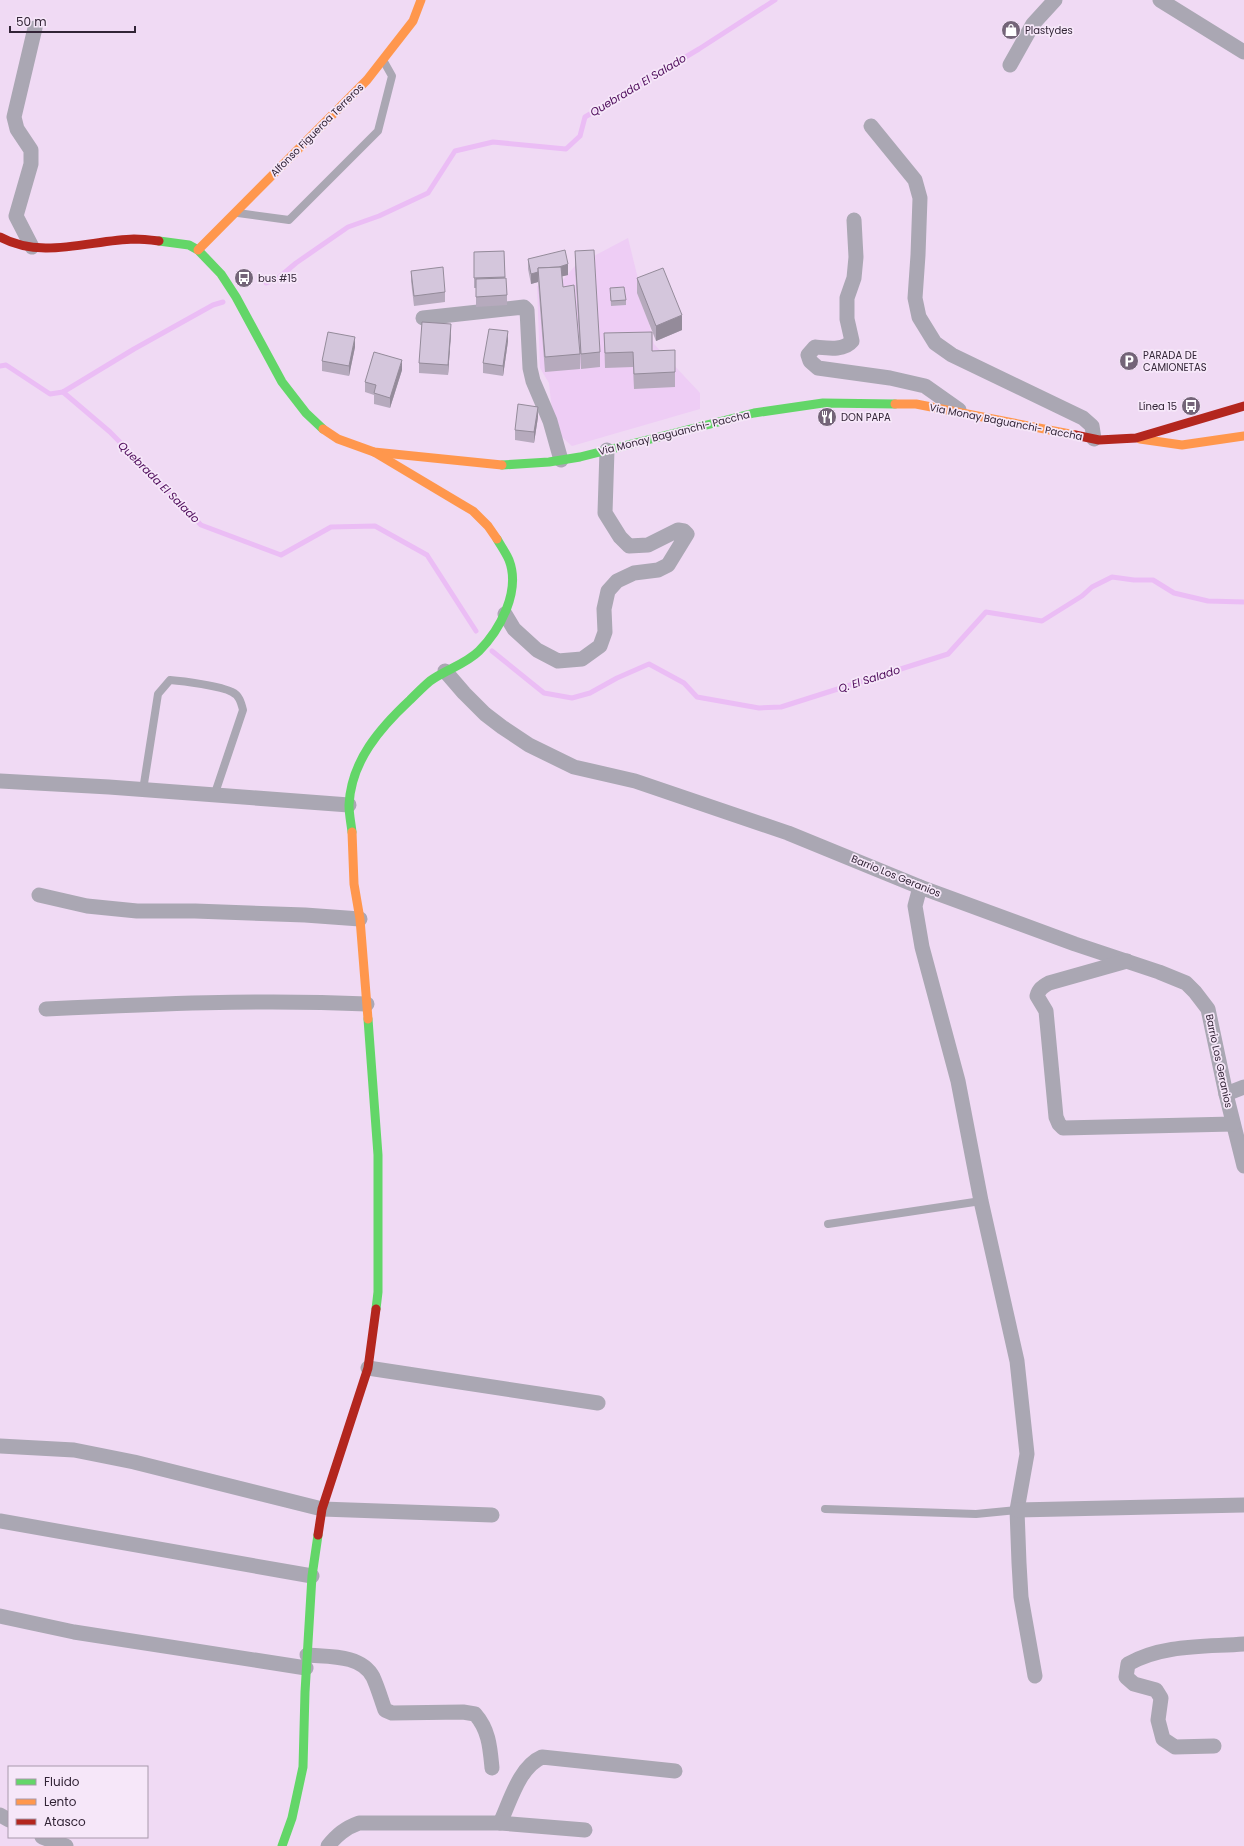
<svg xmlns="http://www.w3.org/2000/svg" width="1244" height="1846" viewBox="0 0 1244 1846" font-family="Poppins,sans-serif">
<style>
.built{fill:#eecdf5}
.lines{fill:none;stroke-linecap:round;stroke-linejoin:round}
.stream{stroke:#ebbdf5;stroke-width:5}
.lane{stroke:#aaa7b3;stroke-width:8}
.street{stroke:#aaa7b3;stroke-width:15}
.fast{stroke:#63d668;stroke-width:9}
.slow{stroke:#ff974d;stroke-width:9}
.jam{stroke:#b3261e;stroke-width:9}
.wall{fill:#b6aabd}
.shaded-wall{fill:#948b9a}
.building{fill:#d4c6dc;stroke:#948b9a}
.labels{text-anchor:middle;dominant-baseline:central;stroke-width:3.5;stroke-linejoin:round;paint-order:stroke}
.poi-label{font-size:10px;fill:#322436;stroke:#f6e7f9;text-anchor:start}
.street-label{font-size:10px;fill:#322436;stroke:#f6e7f9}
.water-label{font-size:11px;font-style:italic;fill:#4d0a5a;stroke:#f6e7f9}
</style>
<rect width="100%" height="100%" fill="#f0daf4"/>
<path class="built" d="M 628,238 L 654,344 L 700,393 L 700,409 L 572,446 L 554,430 L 549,383 L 540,368 L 537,286 L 562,281 L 575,266 Z"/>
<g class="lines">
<g class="stream">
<path d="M 266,283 L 277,279 L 296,263 L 348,227 L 379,216 L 428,193 L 455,151 L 493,142 L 566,149 L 580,136 L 585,117 L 699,49 L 775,0"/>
<path d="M 0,366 L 6,365 L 50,394 L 63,392 L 134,349 L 213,305 L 223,302"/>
<path d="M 63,392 L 110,432 L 201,525 L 281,555 L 331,527 L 375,526 L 427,555 L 476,631"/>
<path d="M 492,651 L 544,693 L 572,698 L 590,693 L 617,678 L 649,664 L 684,683 L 697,697 L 759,708 L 781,707 L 948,654 L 986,612 L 1042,621 L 1082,596 L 1092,587 L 1112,577 L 1134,580 L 1153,580 L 1174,593 L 1208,601 L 1244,602"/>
</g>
<g class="lane">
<path d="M 238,213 L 289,220 L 378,131 L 392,76 L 383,60"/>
<path d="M 143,790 L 158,694 L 170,680 C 183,681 221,686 232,692 C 239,695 241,702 243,710 L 214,796"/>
<path d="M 828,1224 L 981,1201"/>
<path d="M 825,1509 L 976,1514 L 1017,1510"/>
</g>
<g class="street">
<path d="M 1160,0 L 1244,52"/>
<path d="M 1010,65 L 1033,24 L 1055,0"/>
<path d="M 871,126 L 915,180 L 920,198 L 918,255 L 915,298 L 919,317 L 935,343 L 952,355 L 1083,418 L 1092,426 L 1094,439"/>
<path d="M 854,220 L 856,257 L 854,278 L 847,298 L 847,319 L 852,341 C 844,351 827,348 815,347 L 808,355 L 810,361 L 818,368 L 890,378 L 925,386 L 959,410"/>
<path d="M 32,247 L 16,216 L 31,164 L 31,150 L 17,129 L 14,117 L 35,28"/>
<path d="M 423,318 L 524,307 L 527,310 L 530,368 L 533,381 L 550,421 L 561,460"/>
<path d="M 505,614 L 514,629 L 537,650 L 558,661 L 582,659 L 600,646 L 605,632 L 604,609 L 608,591 L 617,581 L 634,573 L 658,570 L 668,565 L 687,534 L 684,531 L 678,530 L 648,545 L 629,546 L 620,537 L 605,513 L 607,450"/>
<path d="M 445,671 L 464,693 L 485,714 L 502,727 L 529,745 L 574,767 L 635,781 L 788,833 L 920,887 L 1075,944 L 1159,972 L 1186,983 L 1195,992 L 1208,1009 L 1226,1094 L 1244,1166"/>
<path d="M 0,781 L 109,787 L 349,805"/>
<path d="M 920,887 L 915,906 L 922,947 L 958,1081 L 981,1201 L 1017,1361 L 1027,1454 L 1017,1510 L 1019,1563 L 1021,1597 L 1035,1676"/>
<path d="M 39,895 L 87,906 L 137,911 L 195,911 L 305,915 L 360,919"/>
<path d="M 1127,961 L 1049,983 C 1042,987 1039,989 1037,996 L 1046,1011 L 1056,1117 L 1059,1124 L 1063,1128 L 1233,1124"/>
<path d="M 46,1009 C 153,1004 260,999 367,1004"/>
<path d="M 1226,1094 L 1244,1087"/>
<path d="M 368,1368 L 598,1403"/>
<path d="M 0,1446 L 74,1450 L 134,1462 L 322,1509 L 492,1515"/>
<path d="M 1017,1510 L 1244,1505"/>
<path d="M 0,1521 L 312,1576"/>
<path d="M 0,1616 L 74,1632 L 306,1668"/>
<path d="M 307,1655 C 328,1657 361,1654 373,1677 C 378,1688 381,1699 385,1710 L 392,1713 L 463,1712 L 475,1714 C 489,1730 490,1747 492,1768"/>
<path d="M 1214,1746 L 1175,1747 L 1163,1739 L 1158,1720 L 1161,1698 L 1156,1690 L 1134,1684 L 1126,1677 L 1128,1664 C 1162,1644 1206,1647 1244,1644"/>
<path d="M 0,1815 L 9,1820"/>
<path d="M 500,1823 C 510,1802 519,1767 542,1757 L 675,1771"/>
<path d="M 42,1837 L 66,1846"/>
<path d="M 328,1846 C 337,1835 345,1828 359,1823 L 500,1823 L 585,1830"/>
</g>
<g class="fast">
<path d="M 159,241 L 189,245 L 198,250 L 221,274 L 236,297 L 282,382 L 306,413 L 323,429"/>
<path d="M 502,465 L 549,462 L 580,457 L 754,413 L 823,403 L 895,404"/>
<path d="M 352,832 C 351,823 349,814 349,805 C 351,761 380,728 410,700 C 416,694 423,687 430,681 C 445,670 466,664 479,651 C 500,630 521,591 509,560 C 506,553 501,546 497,539"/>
<path d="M 368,1019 L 378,1155 L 378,1292 L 376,1309"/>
<path d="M 282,1846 L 292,1818 L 303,1767 L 305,1692 L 312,1576 L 318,1535"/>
</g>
<g class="slow">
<path d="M 198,250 L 367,80 L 413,21 L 421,0"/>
<path d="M 895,404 L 916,404 L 1075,435"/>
<path d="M 323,429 L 338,439 L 374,452 L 502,465"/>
<path d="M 1140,439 L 1182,445 L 1244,436"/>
<path d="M 374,452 L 473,511 L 488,526 L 497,539"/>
<path d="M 352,832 L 354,884 L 360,919 L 368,1019"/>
</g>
<g class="jam">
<path d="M 0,237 C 41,260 91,240 134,239 C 142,239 151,240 159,241"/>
<path d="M 1075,435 L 1099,440 L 1136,438 L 1244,406"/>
<path d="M 318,1535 L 322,1509 L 368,1368 L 376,1309"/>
</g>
</g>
<g class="wall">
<path d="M 504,251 L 505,278 L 507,295 L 507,305 L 476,307 L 476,288 L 474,288 L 474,252 Z"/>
<path d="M 575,251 L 600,352 L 600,367 L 581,369 L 575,266 Z"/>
<path d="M 528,259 L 568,275 L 562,276 L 563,287 L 580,354 L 580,369 L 545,372 L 538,282 L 531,284 L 528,269 Z"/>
<path d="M 411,271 L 445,292 L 445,302 L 414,306 L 411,281 Z"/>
<path d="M 637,278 L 682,330 L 656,341 L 637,293 Z"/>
<path d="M 610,288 L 626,300 L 626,305 L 611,306 Z"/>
<path d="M 604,333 L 652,351 L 675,372 L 675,387 L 634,389 L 633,367 L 605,368 Z"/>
<path d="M 451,334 L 448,375 L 419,373 L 419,363 Z"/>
<path d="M 508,341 L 503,376 L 483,373 L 483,363 Z"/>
<path d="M 355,347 L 349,376 L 322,371 L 322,361 Z"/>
<path d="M 402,370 L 390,408 L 374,404 L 374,395 L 365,392 L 365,382 Z"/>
<path d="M 538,417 L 534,443 L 515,440 L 515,430 Z"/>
</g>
<g class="shaded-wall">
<path d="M 568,264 L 568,275 L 539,282 L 538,272 Z"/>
<path d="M 538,272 L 538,282 L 531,284 L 531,274 Z"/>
<path d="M 682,315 L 682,330 L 656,341 L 656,326 Z"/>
<path d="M 451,324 L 451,334 L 448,375 L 448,365 Z"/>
<path d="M 508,331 L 508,341 L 503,376 L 503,366 Z"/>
<path d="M 355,337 L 355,347 L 349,376 L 349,366 Z"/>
<path d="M 402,360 L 402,370 L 390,408 L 390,398 Z"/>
<path d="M 538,407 L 538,417 L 534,443 L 534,432 Z"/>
</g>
<g class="building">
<path d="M 565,250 L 568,264 L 559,267 L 538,268 L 538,272 L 531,274 L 528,259 Z"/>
<path d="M 594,250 L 600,352 L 581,354 L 575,251 Z"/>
<path d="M 504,251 L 505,277 L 474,278 L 474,252 Z"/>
<path d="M 443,267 L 445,292 L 414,296 L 411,271 Z"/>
<path d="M 561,267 L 563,287 L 574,285 L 580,354 L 545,357 L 538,268 Z"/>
<path d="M 663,268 L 682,315 L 656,326 L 637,278 Z"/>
<path d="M 506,278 L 507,295 L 476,297 L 476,279 Z"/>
<path d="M 624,287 L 626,300 L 611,301 L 610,288 Z"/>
<path d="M 422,322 L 451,324 L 448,365 L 419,363 Z"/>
<path d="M 489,329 L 508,331 L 503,366 L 483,363 Z"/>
<path d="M 328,332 L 355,337 L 349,366 L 322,361 Z"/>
<path d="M 652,332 L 652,351 L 675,350 L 675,372 L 634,374 L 633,352 L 605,353 L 604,333 Z"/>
<path d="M 374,352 L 402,360 L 390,398 L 374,393 L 376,385 L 365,382 Z"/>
<path d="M 518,404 L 538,407 L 534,432 L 515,430 Z"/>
</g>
<defs>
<g id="shop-disc" transform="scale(1)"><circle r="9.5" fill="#746478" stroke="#f6e7f9"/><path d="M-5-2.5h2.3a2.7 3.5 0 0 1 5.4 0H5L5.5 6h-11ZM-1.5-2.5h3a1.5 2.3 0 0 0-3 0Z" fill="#fff"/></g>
<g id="bus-disc" transform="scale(1)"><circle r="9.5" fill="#746478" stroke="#f6e7f9"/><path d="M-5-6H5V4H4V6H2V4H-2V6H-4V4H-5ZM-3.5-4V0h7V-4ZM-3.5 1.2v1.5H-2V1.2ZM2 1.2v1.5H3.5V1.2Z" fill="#fff"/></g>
<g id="parking-disc" transform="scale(1)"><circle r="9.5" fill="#746478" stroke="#f6e7f9"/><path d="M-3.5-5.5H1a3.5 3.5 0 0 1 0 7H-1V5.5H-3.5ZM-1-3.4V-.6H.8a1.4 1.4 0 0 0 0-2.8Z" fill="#fff"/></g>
<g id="restaurant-disc" transform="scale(1)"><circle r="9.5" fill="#746478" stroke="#f6e7f9"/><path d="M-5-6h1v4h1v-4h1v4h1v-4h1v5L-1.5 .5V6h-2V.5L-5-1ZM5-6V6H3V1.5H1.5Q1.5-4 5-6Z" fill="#fff"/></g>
</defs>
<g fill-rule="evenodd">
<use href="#shop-disc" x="1011" y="30"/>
<use href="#bus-disc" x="244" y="278"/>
<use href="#parking-disc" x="1129" y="361"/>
<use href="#bus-disc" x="1191" y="406"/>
<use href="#restaurant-disc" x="827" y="417"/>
</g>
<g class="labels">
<g class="poi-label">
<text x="1025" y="30">Plastydes</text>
<text x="258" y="278">bus #15</text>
<text x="1143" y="355">PARADA DE<tspan x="1143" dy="12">CAMIONETAS</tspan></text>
<text x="1177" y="406" text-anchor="end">Línea 15</text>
<text x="841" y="417">DON PAPA</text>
</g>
<g class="street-label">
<text transform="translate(317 130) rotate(-45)">Alfonso Figueroa Terreros</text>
<text transform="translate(1006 422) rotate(11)">Via Monay Baguanchi- Paccha</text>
<text transform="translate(674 433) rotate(-14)">Via Monay Baguanchi- Paccha</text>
<text transform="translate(896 876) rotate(22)">Barrio Los Geranios</text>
<text transform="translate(1219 1061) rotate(78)">Barrio Los Geranios</text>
</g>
<g class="water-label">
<text transform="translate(638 85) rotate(-31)">Quebrada El Salado</text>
<text transform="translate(159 482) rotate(45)">Quebrada El Salado</text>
<text transform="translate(869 679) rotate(-18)">Q. El Salado</text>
</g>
</g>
<rect x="8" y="1766" width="140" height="72" fill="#f6e7f9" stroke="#a899ab"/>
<rect x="16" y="1779" width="20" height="6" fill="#63d668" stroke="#a899ab"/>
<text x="44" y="1786" font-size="12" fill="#322436">Fluido</text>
<rect x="16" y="1799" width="20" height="6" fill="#ff974d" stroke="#a899ab"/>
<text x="44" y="1806" font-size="12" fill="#322436">Lento</text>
<rect x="16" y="1819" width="20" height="6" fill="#b3261e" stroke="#a899ab"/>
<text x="44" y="1826" font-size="12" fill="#322436">Atasco</text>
<path d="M10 26v6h125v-6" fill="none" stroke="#322436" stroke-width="2"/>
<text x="16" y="26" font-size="12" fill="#322436" stroke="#f6e7f9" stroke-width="3" paint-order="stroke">50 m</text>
</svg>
